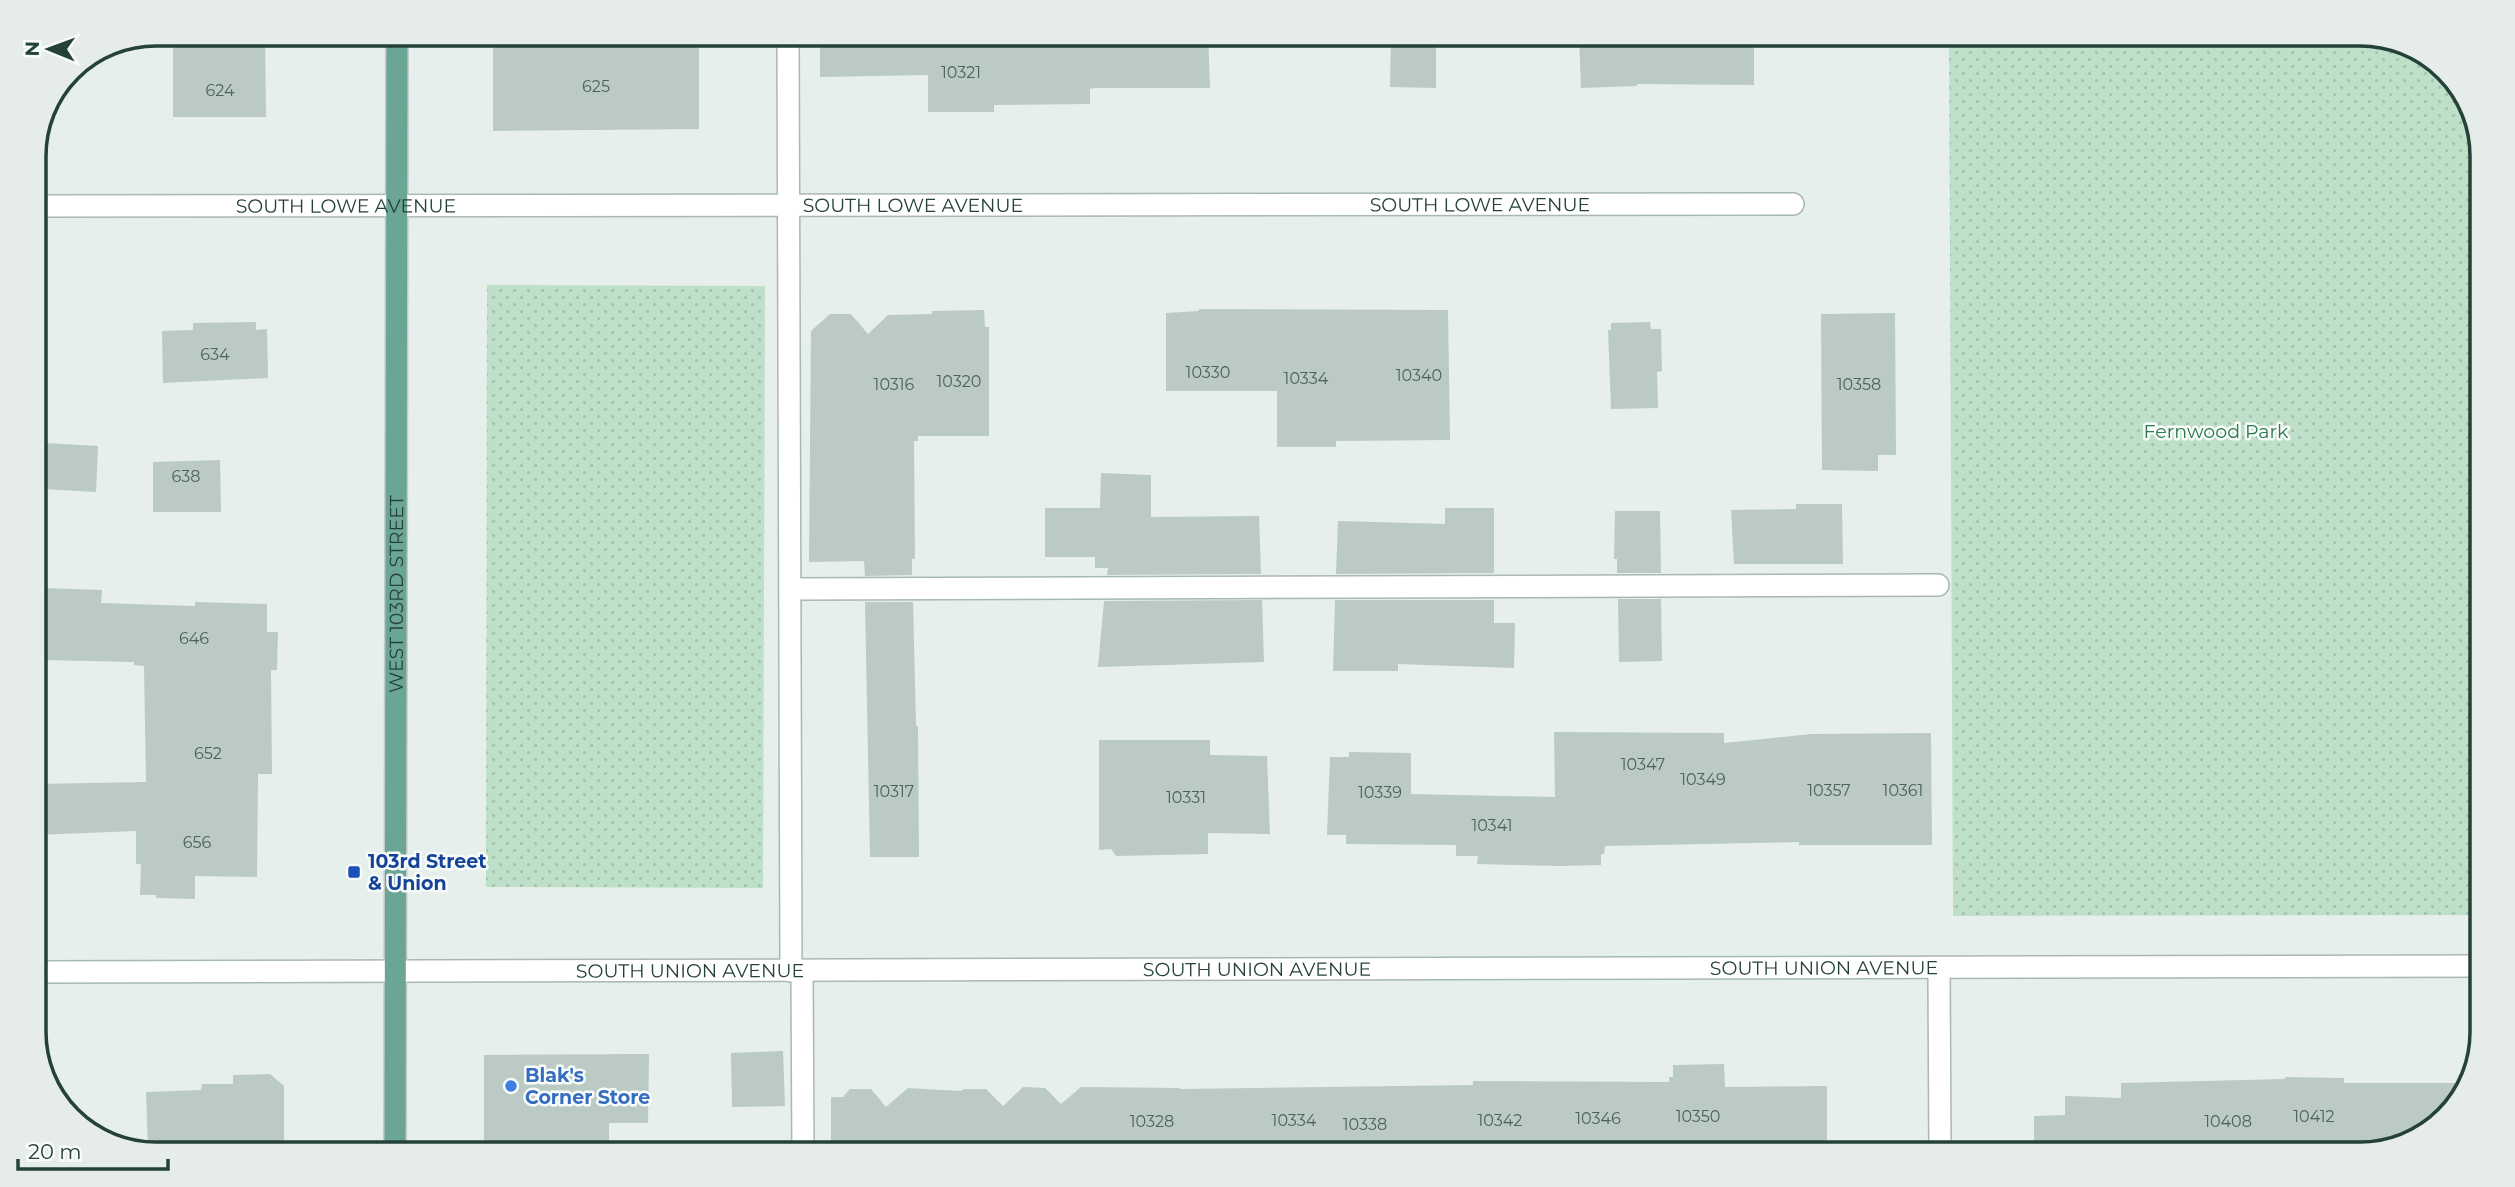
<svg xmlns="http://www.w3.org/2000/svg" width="2515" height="1187" viewBox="0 0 2515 1187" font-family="Montserrat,sans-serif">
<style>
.green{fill:url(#green-dots)}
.building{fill:#bbcac4}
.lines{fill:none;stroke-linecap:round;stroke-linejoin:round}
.minor-casing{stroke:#a8b8b2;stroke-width:24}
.major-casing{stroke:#c2cac8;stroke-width:24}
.minor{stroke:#fff;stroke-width:21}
.major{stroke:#6aa596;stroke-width:21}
.transit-dot{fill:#1a4fb4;stroke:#f7fbf9;stroke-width:2.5}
.shop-dot{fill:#3f7fe0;stroke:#f7fbf9;stroke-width:2.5}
.labels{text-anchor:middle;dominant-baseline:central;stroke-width:5;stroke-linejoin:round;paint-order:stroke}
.number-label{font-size:16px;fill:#4a645c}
.street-label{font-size:19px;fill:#24423a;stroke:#f7fbf9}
.park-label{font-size:19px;fill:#2d7a4b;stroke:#f7fbf9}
.transit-label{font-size:19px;font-weight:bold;fill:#164399;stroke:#f7fbf9;text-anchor:start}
.shop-label{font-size:19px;font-weight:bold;fill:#366cbe;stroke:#f7fbf9;text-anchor:start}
.rim{fill:none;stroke:#24423a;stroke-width:3.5}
</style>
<defs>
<pattern id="green-dots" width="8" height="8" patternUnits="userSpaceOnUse" patternTransform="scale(1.75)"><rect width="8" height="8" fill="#bfe0c8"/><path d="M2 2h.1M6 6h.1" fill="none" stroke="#a4c1ad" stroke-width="1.8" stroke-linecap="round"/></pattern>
</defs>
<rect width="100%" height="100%" fill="#e6efeb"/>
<g class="green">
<path d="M 1949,33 L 2360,33 L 2407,43 L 2461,87 L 2482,148 L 2482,915 L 1953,916 Z"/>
<path d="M 487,285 L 765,286 L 763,888 L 486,887 Z"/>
</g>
<g class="building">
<path d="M 173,33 L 265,33 L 266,117 L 173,117 Z"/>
<path d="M 493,33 L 694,33 L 694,40 L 699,40 L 699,129 L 493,131 Z"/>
<path d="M 820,33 L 1208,33 L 1210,88 L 1094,88 L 1090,89 L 1090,104 L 994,105 L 994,112 L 928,112 L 928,75 L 820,77 Z"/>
<path d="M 1391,33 L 1436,33 L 1436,88 L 1390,87 Z"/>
<path d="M 1579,33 L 1754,33 L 1754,85 L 1637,84 L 1637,86 L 1581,88 Z"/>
<path d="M 1199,309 L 1448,310 L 1450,440 L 1336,441 L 1336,447 L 1277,447 L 1277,391 L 1166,391 L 1166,313 L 1199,311 Z"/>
<path d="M 984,310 L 985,327 L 989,327 L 989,436 L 918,436 L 918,441 L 914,441 L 915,559 L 912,559 L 912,575 L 865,576 L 864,561 L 809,562 L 811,331 L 830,314 L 851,314 L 868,334 L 888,315 L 932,314 L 932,311 Z"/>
<path d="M 1895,313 L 1896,455 L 1878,455 L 1878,471 L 1822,470 L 1821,314 Z"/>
<path d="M 256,322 L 256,330 L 267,329 L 268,378 L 163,383 L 162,331 L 193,330 L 193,323 Z"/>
<path d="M 1650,322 L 1651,329 L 1661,329 L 1662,371 L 1657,372 L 1658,408 L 1611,409 L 1608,330 L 1611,330 L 1611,323 Z"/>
<path d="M 45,443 L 98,446 L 96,492 L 43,489 Z"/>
<path d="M 220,460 L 221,512 L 153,512 L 153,462 Z"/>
<path d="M 1101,473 L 1151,475 L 1151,517 L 1259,516 L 1261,574 L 1107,575 L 1108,568 L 1095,568 L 1095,557 L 1045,557 L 1045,508 L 1100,508 Z"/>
<path d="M 1796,504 L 1842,504 L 1843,564 L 1734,564 L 1731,510 L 1796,509 Z"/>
<path d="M 1445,508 L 1494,508 L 1494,573 L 1336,574 L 1338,521 L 1445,524 Z"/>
<path d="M 1615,511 L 1660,511 L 1661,573 L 1617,573 L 1617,559 L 1614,559 Z"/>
<path d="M 44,588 L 102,590 L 101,603 L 195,606 L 195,602 L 267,604 L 267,632 L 278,632 L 277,670 L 271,670 L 272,774 L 258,774 L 257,877 L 195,876 L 195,899 L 156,898 L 156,895 L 140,895 L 141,864 L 136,864 L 136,831 L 35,835 L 35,784 L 146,782 L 144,666 L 134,665 L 134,662 L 43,660 Z"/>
<path d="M 1618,599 L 1661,599 L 1662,661 L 1619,662 Z"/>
<path d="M 1262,600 L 1264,662 L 1098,667 L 1104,601 Z"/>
<path d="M 1335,600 L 1494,600 L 1494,623 L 1515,623 L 1514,668 L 1398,664 L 1398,671 L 1333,671 Z"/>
<path d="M 865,602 L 913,602 L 916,726 L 918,726 L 919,857 L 870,857 Z"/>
<path d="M 1554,732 L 1724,733 L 1724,743 L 1811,734 L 1931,733 L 1932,845 L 1799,845 L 1799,842 L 1605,846 L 1604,854 L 1601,854 L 1601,865 L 1560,866 L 1477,864 L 1478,856 L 1456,856 L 1456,845 L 1346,844 L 1346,835 L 1327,835 L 1330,757 L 1349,757 L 1349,752 L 1411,753 L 1411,794 L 1555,797 Z"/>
<path d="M 1099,740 L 1210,740 L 1210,755 L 1267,756 L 1270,834 L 1208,833 L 1208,854 L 1116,856 L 1111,849 L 1099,850 Z"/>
<path d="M 783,1051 L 785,1106 L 732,1107 L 731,1053 Z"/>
<path d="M 649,1054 L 648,1123 L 609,1123 L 609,1154 L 484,1154 L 484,1055 Z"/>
<path d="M 1724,1064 L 1725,1087 L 1827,1086 L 1827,1154 L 831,1154 L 831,1097 L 843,1097 L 850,1089 L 871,1089 L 886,1107 L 908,1088 L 961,1091 L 964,1089 L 986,1089 L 1003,1106 L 1023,1087 L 1045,1088 L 1061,1104 L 1081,1087 L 1180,1088 L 1180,1089 L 1473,1085 L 1473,1081 L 1669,1082 L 1669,1077 L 1673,1077 L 1673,1065 Z"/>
<path d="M 270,1074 L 284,1086 L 284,1146 L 148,1149 L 146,1092 L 201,1090 L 202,1084 L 233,1084 L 233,1075 Z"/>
<path d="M 2285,1077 L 2344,1078 L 2344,1083 L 2469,1083 L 2428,1133 L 2360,1154 L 2034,1154 L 2034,1116 L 2065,1115 L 2065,1096 L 2121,1098 L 2121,1083 L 2285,1079 Z"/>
</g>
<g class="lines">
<g class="minor-casing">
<g id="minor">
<path d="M 788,33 L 791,971"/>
<path id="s1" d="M 33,206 L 1793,204"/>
<path d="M 790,589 L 1938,585"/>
<path d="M 1939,969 L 1940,1154"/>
<path id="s2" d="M 34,972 L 2482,966"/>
<path d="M 802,972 L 803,1154"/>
</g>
</g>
<g class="major-casing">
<g id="major">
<path id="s3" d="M 395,1154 L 397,33"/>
</g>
</g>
<use href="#minor" class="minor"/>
<use href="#major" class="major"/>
</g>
<rect class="transit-dot" x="347" y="865" width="14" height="14" rx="3.5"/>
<circle class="shop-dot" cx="511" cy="1086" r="7"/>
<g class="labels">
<g class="number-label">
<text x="961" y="72">10321</text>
<text x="596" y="86">625</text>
<text x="220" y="90">624</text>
<text x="215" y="354">634</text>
<text x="1208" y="372">10330</text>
<text x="1419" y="375">10340</text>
<text x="1306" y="378">10334</text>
<text x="959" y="381">10320</text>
<text x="894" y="384">10316</text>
<text x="1859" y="384">10358</text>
<text x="186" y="476">638</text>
<text x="194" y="638">646</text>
<text x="208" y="753">652</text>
<text x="1643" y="764">10347</text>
<text x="1703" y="779">10349</text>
<text x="1829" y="790">10357</text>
<text x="1903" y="790">10361</text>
<text x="894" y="791">10317</text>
<text x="1380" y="792">10339</text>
<text x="1186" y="797">10331</text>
<text x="1492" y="825">10341</text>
<text x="197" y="842">656</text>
<text x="1698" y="1116">10350</text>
<text x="2314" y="1116">10412</text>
<text x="1598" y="1118">10346</text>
<text x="1294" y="1120">10334</text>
<text x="1500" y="1120">10342</text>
<text x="1152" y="1121">10328</text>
<text x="2228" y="1121">10408</text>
<text x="1365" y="1124">10338</text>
</g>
<g class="street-label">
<text stroke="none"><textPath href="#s1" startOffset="1447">SOUTH LOWE AVENUE</textPath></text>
<text stroke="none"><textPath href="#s1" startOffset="313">SOUTH LOWE AVENUE</textPath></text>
<text stroke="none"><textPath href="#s1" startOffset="880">SOUTH LOWE AVENUE</textPath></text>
<text stroke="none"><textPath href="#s3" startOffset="560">WEST 103RD STREET</textPath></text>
<text stroke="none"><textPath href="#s2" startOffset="1790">SOUTH UNION AVENUE</textPath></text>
<text stroke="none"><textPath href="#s2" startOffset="1223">SOUTH UNION AVENUE</textPath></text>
<text stroke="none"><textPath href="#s2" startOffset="656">SOUTH UNION AVENUE</textPath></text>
</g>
<g class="park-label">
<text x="2216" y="431">Fernwood Park</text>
</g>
<g class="transit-label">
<text x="368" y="861">103rd Street<tspan x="368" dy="22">&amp; Union</tspan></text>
</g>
<g class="shop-label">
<text x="525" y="1075">Blak's<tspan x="525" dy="22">Corner Store</tspan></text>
</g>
</g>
<path d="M0 0H2515V1187H0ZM156 46H2360A110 110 0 0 1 2470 156V1032A110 110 0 0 1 2360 1142H156A110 110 0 0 1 46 1032V156A110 110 0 0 1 156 46Z" fill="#e6ecea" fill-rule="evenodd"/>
<path class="rim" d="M156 46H2360A110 110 0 0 1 2470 156V1032A110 110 0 0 1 2360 1142H156A110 110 0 0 1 46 1032V156A110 110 0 0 1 156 46Z"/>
<g transform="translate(49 49) rotate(271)" stroke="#f7fbf9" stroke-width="5" paint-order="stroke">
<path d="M0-5L12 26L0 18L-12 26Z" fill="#24423a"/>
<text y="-10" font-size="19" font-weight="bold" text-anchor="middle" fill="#24423a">N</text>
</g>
<path d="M18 1159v10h150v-10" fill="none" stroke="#24423a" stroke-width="3.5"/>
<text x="28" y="1159" font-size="21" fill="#24423a" stroke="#f7fbf9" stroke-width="5" paint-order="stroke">20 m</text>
</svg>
